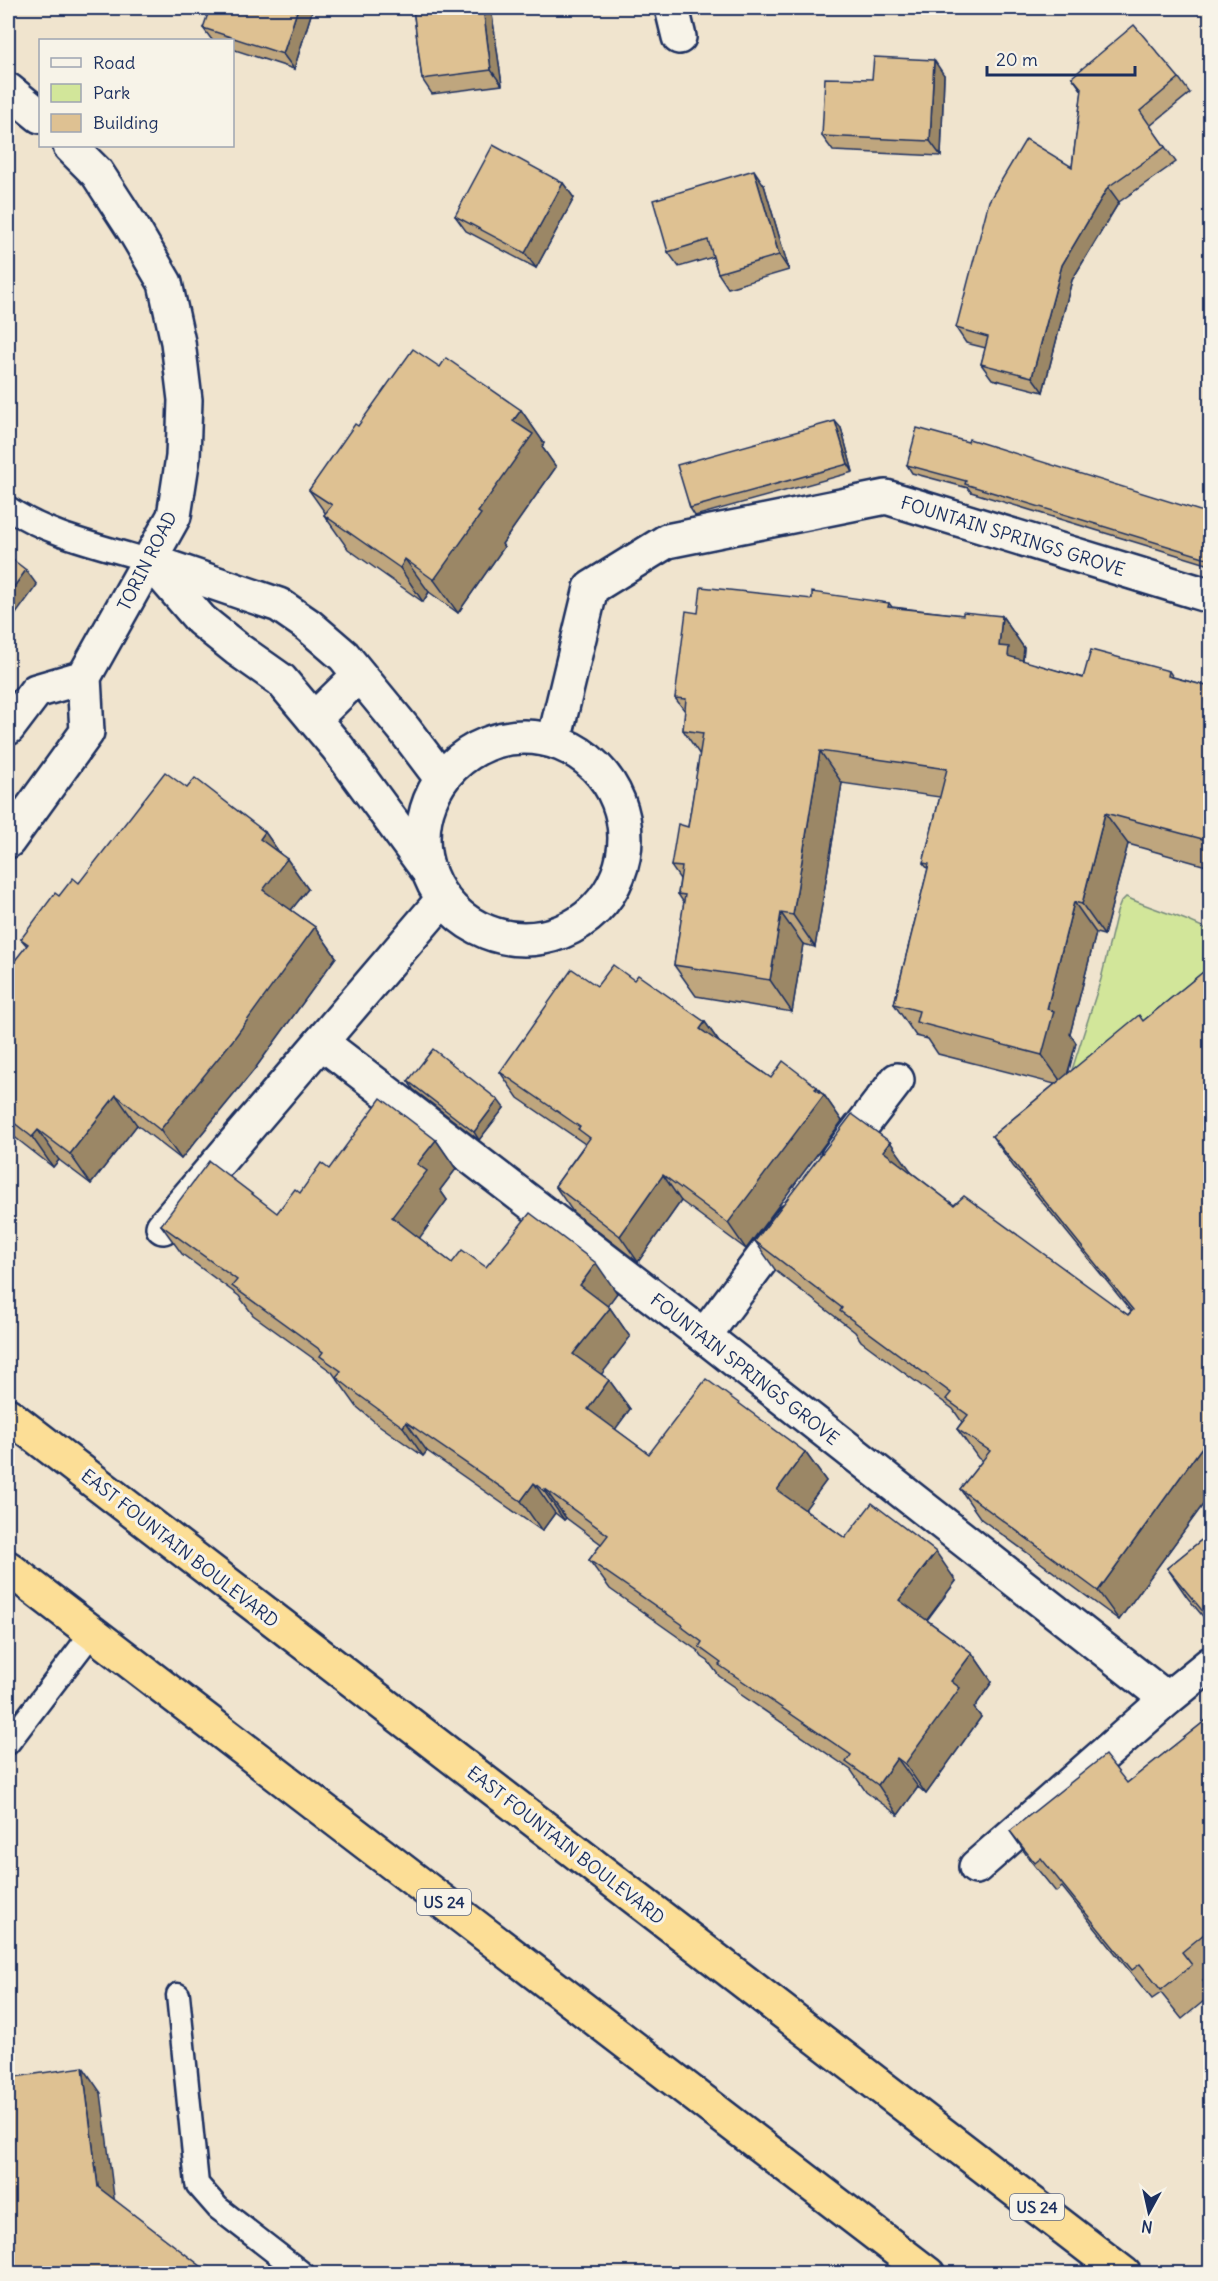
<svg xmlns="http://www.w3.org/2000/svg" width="1218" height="2281" viewBox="0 0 1218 2281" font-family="Delius,sans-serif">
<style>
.green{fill:#d2e69a;stroke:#768a7c;stroke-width:1.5}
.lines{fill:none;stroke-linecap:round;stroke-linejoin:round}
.service-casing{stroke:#1b2f5e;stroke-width:27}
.minor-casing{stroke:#1b2f5e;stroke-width:38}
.trunk-casing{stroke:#1b2f5e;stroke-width:38}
.service{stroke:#f7f3e8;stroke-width:22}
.minor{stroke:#f7f3e8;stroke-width:33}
.trunk{stroke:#fcde96;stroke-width:33}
.wall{fill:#bfa67e;stroke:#1b2f5e;stroke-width:1.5}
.shaded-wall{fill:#9b8766;stroke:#1b2f5e;stroke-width:1.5}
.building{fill:#dec192;stroke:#1b2f5e;stroke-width:1.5}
.labels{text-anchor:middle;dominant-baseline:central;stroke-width:6;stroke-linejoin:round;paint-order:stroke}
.shield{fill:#f7f3e8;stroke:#5d6a87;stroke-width:1.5}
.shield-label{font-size:16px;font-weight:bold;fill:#1b2f5e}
.street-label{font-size:18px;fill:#1b2f5e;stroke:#f7f3e8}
</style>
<rect width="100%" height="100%" fill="#f0e4ce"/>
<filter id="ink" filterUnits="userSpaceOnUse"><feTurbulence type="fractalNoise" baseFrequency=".0167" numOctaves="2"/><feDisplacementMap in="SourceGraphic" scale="12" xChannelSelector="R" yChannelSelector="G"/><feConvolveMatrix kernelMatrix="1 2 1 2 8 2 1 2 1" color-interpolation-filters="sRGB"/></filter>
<g filter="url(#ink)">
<path class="green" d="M 1126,897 C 1154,910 1183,916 1210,931 L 1210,983 L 1071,1073 L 1101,979 L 1117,912 L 1121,902 Z"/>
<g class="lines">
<g class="service-casing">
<g id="service">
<path d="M 8,508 C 50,536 102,546 150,561"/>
<path d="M 8,1743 L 92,1633"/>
<path d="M 178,1995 L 197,2184 L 218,2208 L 303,2274"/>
</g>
</g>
<g class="minor-casing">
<g id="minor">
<path d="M 672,8 L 679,37"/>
<path d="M 8,90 L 40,116"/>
<path d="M 150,561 L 201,620 L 237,649 L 281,680 L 338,748 L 426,868"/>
<path d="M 150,561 L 279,605 L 308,625 L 344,656 L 404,729 L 441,778"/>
<path d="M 314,719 L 359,675"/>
<path d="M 8,728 L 36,691 L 84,677"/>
<circle cx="524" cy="838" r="101"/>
<path d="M 554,741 L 591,588 L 667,541 L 886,497 L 1210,596"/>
<path d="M 8,841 L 87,732 L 84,677 L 174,516 L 183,457 L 185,400 L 178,342 L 165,283 L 134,230 L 97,173 L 70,146"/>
<path d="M 321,1042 L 704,1336 L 1167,1699"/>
<path d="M 838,1157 L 897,1080"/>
<path d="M 163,1227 L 443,899"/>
<path d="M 704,1336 L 791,1220"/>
<path d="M 976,1867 L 1167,1699 L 1210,1664"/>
</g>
</g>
<g class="trunk-casing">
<g id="trunk">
<path d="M 8,1415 L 1124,2274"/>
<path d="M 8,1568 L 928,2274"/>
</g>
</g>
<use href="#service" class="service"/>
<use href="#minor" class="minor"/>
<use href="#trunk" class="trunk"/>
</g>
<g class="wall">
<path d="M 313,8 L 294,69 L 232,49 L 232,40 L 212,40 L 203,28 Z"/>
<path d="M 413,8 L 491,8 L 502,85 L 432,94 L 422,79 Z"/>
<path d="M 944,75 L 941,156 L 833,151 L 822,136 L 872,79 Z"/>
<path d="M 1072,77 L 1179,78 L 1190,93 L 1150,126 L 1176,162 L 1119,202 L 1072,280 L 1043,392 L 992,379 L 981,364 L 986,348 L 966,343 L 956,328 L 1072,167 L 1082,91 Z"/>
<path d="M 563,183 L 574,198 L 536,268 L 466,231 L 455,216 Z"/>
<path d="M 764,185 L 789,270 L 728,288 L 718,273 L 713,257 L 679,267 L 668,252 Z"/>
<path d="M 440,367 L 521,410 L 544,443 L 542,447 L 556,467 L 502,544 L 504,547 L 458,613 L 429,592 L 423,602 L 348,549 L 324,515 L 326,514 L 309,490 L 358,426 Z"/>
<path d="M 841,428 L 853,472 L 695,516 L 690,508 Z"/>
<path d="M 907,465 L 1210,514 L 1210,565 L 971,492 L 968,488 L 912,473 Z"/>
<path d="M 812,599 L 889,603 L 892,607 L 963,615 L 1002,616 L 1024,648 L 1023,661 L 1083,678 L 1169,671 L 1173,677 L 1210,687 L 1210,867 L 1128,844 L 1104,935 L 1096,933 L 1070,1034 L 1076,1043 L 1068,1074 L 1143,1021 L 1208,968 L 1210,958 L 1210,1495 L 1119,1620 L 981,1519 L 960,1489 L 982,1461 L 978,1458 L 957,1429 L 962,1422 L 953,1409 L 861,1341 L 855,1332 L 776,1271 L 755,1241 L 890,1142 L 911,1172 L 954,1205 L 1128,1315 L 1131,1311 L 1013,1166 L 992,1136 L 1055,1084 L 938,1054 L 928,1039 L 916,1036 L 894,1004 L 928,869 L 923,863 L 940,797 L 842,783 L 815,947 L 803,944 L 792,1012 L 696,996 L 674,965 L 684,903 L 678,894 L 680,879 L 671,866 L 688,827 L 700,755 L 683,730 L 685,711 L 675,698 L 698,613 Z"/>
<path d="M 187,788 L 265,832 L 281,855 L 287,859 L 308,889 L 291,910 L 315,927 L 336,957 L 254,1070 L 181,1159 L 137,1125 L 91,1184 L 59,1160 L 53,1167 L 8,1132 L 8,974 L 14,965 L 13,963 L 27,946 L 21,939 L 59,896 L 79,883 Z"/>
<path d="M 634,980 L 705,1022 L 719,1042 L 771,1078 L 817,1087 L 821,1093 L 824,1095 L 842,1121 L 746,1249 L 681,1201 L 638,1262 L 573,1212 L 555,1186 L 585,1144 L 518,1098 L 500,1072 L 597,986 Z"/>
<path d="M 408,1081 L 504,1108 L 479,1140 L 413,1089 Z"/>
<path d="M 436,1140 L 456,1169 L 440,1190 L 447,1200 L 419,1238 L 452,1263 L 486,1267 L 617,1293 L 607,1306 L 610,1308 L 630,1337 L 601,1374 L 609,1380 L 630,1409 L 615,1429 L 649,1454 L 805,1452 L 826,1481 L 805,1509 L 845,1538 L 956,1581 L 927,1620 L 972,1653 L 992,1682 L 974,1708 L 981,1717 L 926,1794 L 918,1787 L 898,1815 L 866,1792 L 851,1770 L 740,1694 L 735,1687 L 719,1676 L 708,1661 L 702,1657 L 698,1651 L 610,1589 L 589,1560 L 601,1544 L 566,1518 L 564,1520 L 555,1513 L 542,1531 L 427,1451 L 423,1456 L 376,1423 L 357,1407 L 332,1372 L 253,1315 L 239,1296 L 182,1254 L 161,1225 L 277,1213 L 329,1169 Z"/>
<path d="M 1210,1533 L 1210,1625 L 1187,1597 L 1167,1568 Z"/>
<path d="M 1210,1717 L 1210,1974 L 1203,1980 L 1210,1992 L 1210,1996 L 1182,2019 L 1161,1993 L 1152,1999 L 1062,1887 L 1056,1892 L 1030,1860 L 1010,1831 L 1127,1783 Z"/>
</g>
<g class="shaded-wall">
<path d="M 298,8 L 313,8 L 294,69 L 283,54 Z"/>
<path d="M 483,8 L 491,8 L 502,85 L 491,70 Z"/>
<path d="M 934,60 L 944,75 L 941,156 L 930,141 Z"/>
<path d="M 754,170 L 764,185 L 789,270 L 779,255 Z"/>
<path d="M 563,183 L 574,198 L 536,268 L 525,253 Z"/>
<path d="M 1108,187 L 1119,202 L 1072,280 L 1043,392 L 1032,377 L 1062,265 Z"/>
<path d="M 521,410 L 544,443 L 542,447 L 556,467 L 502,544 L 504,547 L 458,613 L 434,580 L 513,421 Z"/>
<path d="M 835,421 L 841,428 L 853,472 L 848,464 Z"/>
<path d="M 405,559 L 429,592 L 423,602 L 400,568 Z"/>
<path d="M 26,570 L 37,585 L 8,625 L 8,595 Z"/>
<path d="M 1002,616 L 1024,648 L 1022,666 L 1030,688 L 999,646 Z"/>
<path d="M 820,751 L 842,783 L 815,947 L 793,915 Z"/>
<path d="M 1105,813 L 1128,844 L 1104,935 L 1082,904 Z"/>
<path d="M 265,832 L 285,861 L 287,859 L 308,889 L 283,920 L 263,890 L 260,839 Z"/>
<path d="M 1074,902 L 1096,933 L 1070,1034 L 1076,1043 L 1064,1086 L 1042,1055 L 1047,1009 Z"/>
<path d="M 781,913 L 803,944 L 792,1012 L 770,980 Z"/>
<path d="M 315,927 L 336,957 L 254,1070 L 181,1159 L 160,1130 Z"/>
<path d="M 705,1022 L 723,1048 L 700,1029 Z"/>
<path d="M 817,1087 L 824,1096 L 824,1095 L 842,1121 L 746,1249 L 728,1223 Z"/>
<path d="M 116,1095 L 137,1125 L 91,1184 L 70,1154 Z"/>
<path d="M 498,1100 L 504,1108 L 479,1140 L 474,1132 Z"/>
<path d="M 38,1130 L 59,1160 L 53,1167 L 32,1137 Z"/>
<path d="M 436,1140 L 456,1169 L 440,1190 L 447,1200 L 413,1247 L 392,1217 L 417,1164 Z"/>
<path d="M 890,1142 L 911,1171 L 904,1181 L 883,1151 Z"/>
<path d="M 663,1175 L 681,1201 L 638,1262 L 620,1236 Z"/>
<path d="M 596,1263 L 617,1293 L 601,1315 L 580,1285 Z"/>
<path d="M 610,1308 L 630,1337 L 594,1384 L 573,1354 Z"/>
<path d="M 609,1380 L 630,1409 L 609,1438 L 588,1409 Z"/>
<path d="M 406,1422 L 427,1451 L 423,1456 L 403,1427 Z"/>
<path d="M 1210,1436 L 1210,1495 L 1119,1620 L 1098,1591 Z"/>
<path d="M 805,1452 L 826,1481 L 798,1519 L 777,1490 Z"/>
<path d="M 534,1483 L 555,1513 L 542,1531 L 521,1501 Z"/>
<path d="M 545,1489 L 566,1518 L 564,1520 L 544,1491 Z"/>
<path d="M 936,1552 L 956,1581 L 920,1629 L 899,1600 Z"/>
<path d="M 972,1653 L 992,1682 L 974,1708 L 981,1717 L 926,1794 L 905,1764 L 951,1681 Z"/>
<path d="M 897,1758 L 918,1787 L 898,1815 L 878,1785 Z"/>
<path d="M 83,2067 L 101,2093 L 116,2213 L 98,2187 Z"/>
</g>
<g class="building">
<path d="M 210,8 L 298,8 L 283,54 L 203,28 Z"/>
<path d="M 413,8 L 483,8 L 491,70 L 422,79 Z"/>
<path d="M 1134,25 L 1179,78 L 1140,111 L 1165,147 L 1108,187 L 1062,265 L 1032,377 L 981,364 L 988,337 L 956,328 L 989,201 L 1026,139 L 1072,167 L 1082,89 L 1072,77 Z"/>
<path d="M 874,57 L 934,60 L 930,141 L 822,136 L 825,78 L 872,79 Z"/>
<path d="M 493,145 L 563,183 L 525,253 L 455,216 Z"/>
<path d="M 754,170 L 779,255 L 718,273 L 708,240 L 668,252 L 653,200 Z"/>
<path d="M 413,349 L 440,367 L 446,358 L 521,410 L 513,421 L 533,434 L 478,512 L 481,514 L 434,580 L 405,559 L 400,568 L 324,515 L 332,505 L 309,490 L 355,424 L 358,426 Z"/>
<path d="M 835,421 L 848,464 L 690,508 L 677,465 Z"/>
<path d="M 917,428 L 968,442 L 969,439 L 1210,514 L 1210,559 L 965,484 L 966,481 L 907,465 Z"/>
<path d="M 8,556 L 26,570 L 8,595 Z"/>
<path d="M 701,587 L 812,599 L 812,592 L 889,603 L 888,607 L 963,615 L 963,612 L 1002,616 L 999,646 L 1009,647 L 1008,656 L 1083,678 L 1091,650 L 1169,671 L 1168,676 L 1210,687 L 1210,841 L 1105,813 L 1082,904 L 1074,902 L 1047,1009 L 1054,1011 L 1042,1055 L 916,1022 L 919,1011 L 894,1004 L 929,864 L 923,863 L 947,769 L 820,751 L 793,915 L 781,913 L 770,980 L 674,965 L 685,895 L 678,894 L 682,867 L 671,866 L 678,824 L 688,827 L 703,733 L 683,730 L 686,699 L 675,698 L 686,611 L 698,613 Z"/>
<path d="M 165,772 L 187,788 L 195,778 L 265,832 L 260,839 L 287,859 L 263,890 L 315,927 L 233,1040 L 160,1130 L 116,1095 L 70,1154 L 38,1130 L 32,1137 L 8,1118 L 8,974 L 15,965 L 13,963 L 28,944 L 21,939 L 55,893 L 59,896 L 73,878 L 79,883 Z"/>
<path d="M 1210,958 L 1210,1436 L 1098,1591 L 960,1489 L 990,1451 L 957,1429 L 968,1415 L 946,1399 L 951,1393 L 840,1311 L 842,1308 L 755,1241 L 852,1114 L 890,1142 L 883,1151 L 954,1205 L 964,1196 L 1128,1315 L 1133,1310 L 992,1136 L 1139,1015 L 1143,1021 L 1208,968 L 1204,963 Z"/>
<path d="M 613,965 L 634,980 L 638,975 L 705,1022 L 700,1029 L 771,1078 L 783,1061 L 817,1087 L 815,1089 L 824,1095 L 728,1223 L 663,1175 L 620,1236 L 555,1186 L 590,1138 L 578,1129 L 580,1127 L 500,1072 L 572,969 L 597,986 Z"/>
<path d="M 433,1049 L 498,1100 L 474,1132 L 408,1081 Z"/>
<path d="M 381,1098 L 436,1140 L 417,1164 L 427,1171 L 392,1217 L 452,1263 L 462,1250 L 486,1267 L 530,1213 L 596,1263 L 580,1285 L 610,1308 L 573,1354 L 609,1380 L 588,1409 L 649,1454 L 706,1379 L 805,1452 L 777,1490 L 845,1538 L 872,1503 L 936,1552 L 899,1600 L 972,1653 L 951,1681 L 960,1688 L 905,1764 L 897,1758 L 878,1785 L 846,1762 L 851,1755 L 719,1665 L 721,1663 L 699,1647 L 702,1642 L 682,1627 L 683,1625 L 589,1560 L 608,1535 L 545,1489 L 544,1491 L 534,1483 L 521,1501 L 406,1422 L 403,1427 L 356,1393 L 336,1377 L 341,1371 L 320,1356 L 323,1352 L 232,1286 L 237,1280 L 161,1225 L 209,1161 L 277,1213 L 295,1189 L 300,1193 L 321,1163 L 329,1169 Z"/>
<path d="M 1210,1533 L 1210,1620 L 1167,1568 Z"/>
<path d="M 1210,1717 L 1210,1929 L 1182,1952 L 1192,1965 L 1161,1990 L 1140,1964 L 1132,1970 L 1041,1858 L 1035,1863 L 1010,1831 L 1105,1755 L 1127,1783 Z"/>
<path d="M 83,2067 L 98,2187 L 202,2267 L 203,2274 L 8,2274 L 8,2078 Z"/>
</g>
</g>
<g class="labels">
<g class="shield">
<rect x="417" y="1889" width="54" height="26" rx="4.5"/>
<rect x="1010" y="2194" width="54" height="26" rx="4.5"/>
</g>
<g class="shield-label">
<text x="444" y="1902">US 24</text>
<text x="1037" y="2207">US 24</text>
</g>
<g class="street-label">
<text transform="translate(1013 536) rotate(17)">FOUNTAIN SPRINGS GROVE</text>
<text transform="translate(147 561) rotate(-63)">TORIN ROAD</text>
<text transform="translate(745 1369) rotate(38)">FOUNTAIN SPRINGS GROVE</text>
<text transform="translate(180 1548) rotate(38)">EAST FOUNTAIN BOULEVARD</text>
<text transform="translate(566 1845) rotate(38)">EAST FOUNTAIN BOULEVARD</text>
</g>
</g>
<rect width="1218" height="2281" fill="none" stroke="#f7f3e8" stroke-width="30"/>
<rect x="15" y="15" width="1188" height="2251" fill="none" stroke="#1b2f5e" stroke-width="2" filter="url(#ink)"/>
<rect x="39" y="39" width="195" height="108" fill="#f7f3e8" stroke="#9fa5b1" stroke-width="1.5"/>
<rect x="51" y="58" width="30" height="9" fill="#f7f3e8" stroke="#9fa5b1" stroke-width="1.5"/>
<text x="93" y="69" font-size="18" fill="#1b2f5e">Road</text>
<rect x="51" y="84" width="30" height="18" fill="#d2e69a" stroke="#9fa5b1" stroke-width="1.5"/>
<text x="93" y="99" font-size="18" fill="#1b2f5e">Park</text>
<rect x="51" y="114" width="30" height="18" fill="#dec192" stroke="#9fa5b1" stroke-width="1.5"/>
<text x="93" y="129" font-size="18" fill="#1b2f5e">Building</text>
<g transform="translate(1149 2212) rotate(188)" stroke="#f7f3e8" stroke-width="4.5" paint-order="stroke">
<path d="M0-4.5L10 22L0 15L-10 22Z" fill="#1b2f5e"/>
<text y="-9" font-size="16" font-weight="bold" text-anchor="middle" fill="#1b2f5e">N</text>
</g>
<path d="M987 66v9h148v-9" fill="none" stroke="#1b2f5e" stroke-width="3"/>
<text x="996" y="66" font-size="18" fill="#1b2f5e" stroke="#f7f3e8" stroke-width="4.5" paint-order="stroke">20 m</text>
</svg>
